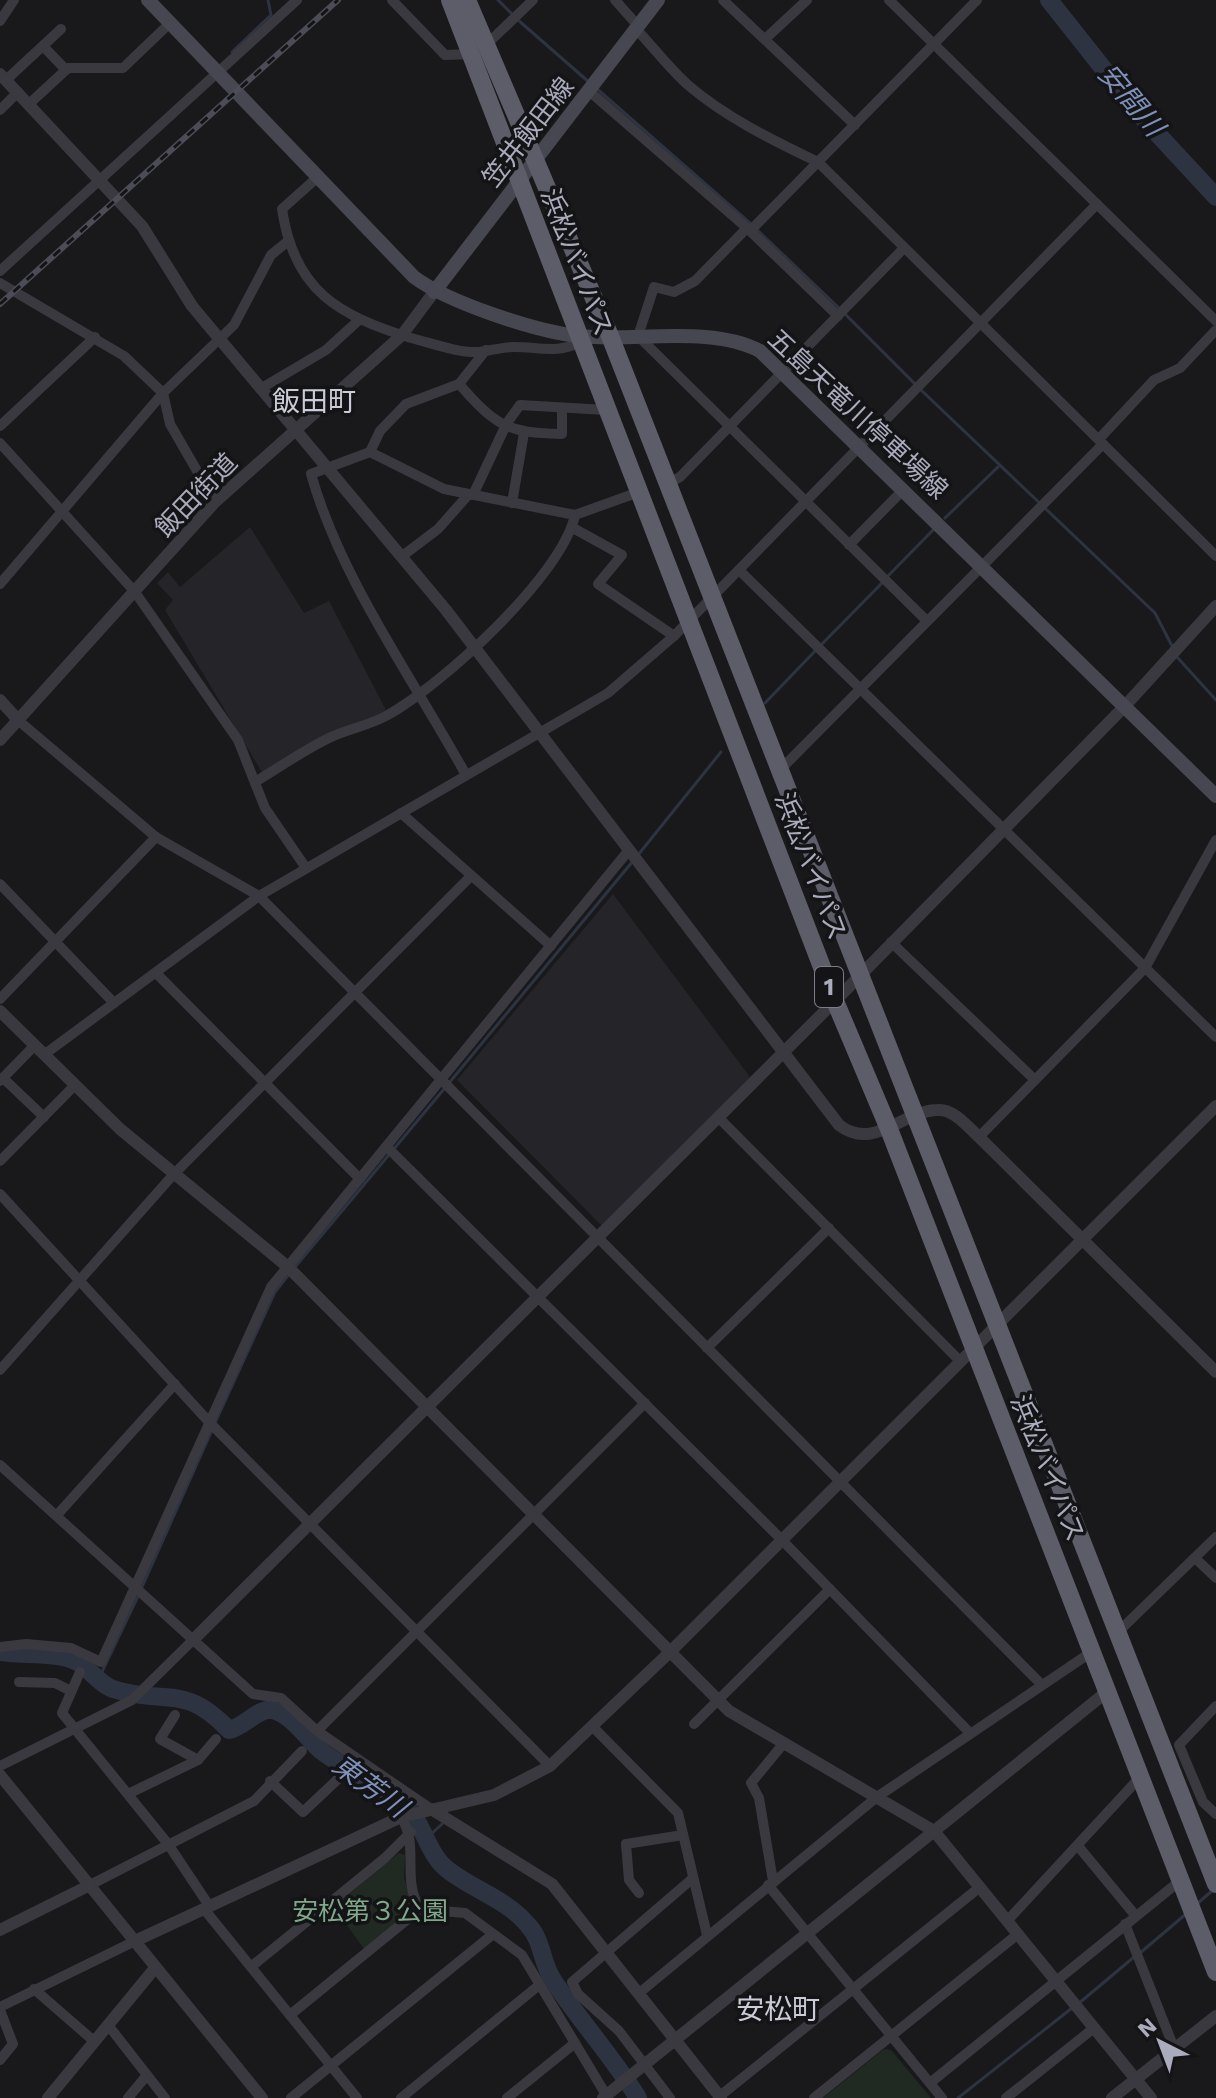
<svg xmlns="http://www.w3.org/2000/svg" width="1216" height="2098" viewBox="0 0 1216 2098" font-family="'Work Sans','Noto Sans JP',sans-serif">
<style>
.built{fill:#252428}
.green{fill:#202a23}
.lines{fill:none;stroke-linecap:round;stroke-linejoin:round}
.stream{stroke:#2d3341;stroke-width:3}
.river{stroke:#2d3341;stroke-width:18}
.minor{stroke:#3a3940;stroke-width:10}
.tertiary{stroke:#3a3940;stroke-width:12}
.secondary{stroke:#474751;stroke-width:14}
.trunk{stroke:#5d5d69;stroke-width:18}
.rail-casing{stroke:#4c4c56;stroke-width:6}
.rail{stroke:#141316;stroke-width:3;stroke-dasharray:9;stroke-linecap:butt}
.labels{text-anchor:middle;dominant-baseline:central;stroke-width:7;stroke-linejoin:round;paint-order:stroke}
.shield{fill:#141316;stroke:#7d7d8a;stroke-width:2}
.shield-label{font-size:24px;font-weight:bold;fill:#aaabbc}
.street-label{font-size:26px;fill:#aaabbc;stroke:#141316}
.park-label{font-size:26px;fill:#80a88b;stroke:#141316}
.water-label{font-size:28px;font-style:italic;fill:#7f90b9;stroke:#141316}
.neighbourhood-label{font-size:28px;fill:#cbccd7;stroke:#141316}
</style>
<rect width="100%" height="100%" fill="#19191b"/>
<g class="built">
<path d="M 250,527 L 304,613 L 329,601 L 387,712 L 263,774 L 165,610 L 173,600 L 157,583 L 168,572 L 180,587 Z"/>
<path d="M 613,894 L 750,1077 L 603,1227 L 457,1080 Z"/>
</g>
<g class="green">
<path d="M 399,1853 L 405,1855 L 404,1878 L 415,1909 L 364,1949 L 334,1907 Z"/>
<path d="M 884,2049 L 891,2050 L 931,2098 L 823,2098 Z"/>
</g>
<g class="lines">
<g class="stream">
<path d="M 498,0 L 512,14"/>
<path d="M 518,20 L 590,83"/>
<path d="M 232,52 L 271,15 L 268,0"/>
<path d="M 596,88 L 751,224 L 840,309"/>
<path d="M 845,314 L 916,385"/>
<path d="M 921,390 L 1155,613 L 1172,646"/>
<path d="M 945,518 L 998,467"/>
<path d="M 888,576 L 933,530"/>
<path d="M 821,645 L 883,582"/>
<path d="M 1177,657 L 1216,700"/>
<path d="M 765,703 L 816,650"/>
<path d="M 638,855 L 721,752"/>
<path d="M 449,1083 L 633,861"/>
<path d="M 295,1267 L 444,1089"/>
<path d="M 215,1423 L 275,1292 L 290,1273"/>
<path d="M 142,1587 L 212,1430"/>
<path d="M 98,1680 L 139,1594"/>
<path d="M 428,1837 L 442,1824"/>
<path d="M 1198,1903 L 1213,1890"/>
<path d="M 1140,1953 L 1186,1914"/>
<path d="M 1078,2004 L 1134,1957"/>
<path d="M 958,2098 L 1072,2008"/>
</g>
<g class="river">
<path d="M 1049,0 L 1140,115 L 1216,197"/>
<path d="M 0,1652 C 22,1656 60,1651 79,1663 C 91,1670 99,1684 113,1689 C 167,1706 183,1682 229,1730 C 244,1727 258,1708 272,1710 C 291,1714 306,1737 319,1749 C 345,1771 381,1782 405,1806 C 425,1825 427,1854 448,1870 C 475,1891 505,1898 528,1925 C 543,1941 541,1962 553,1980 C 579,2020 613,2057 638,2098"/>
</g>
<g class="minor">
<path d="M 392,0 L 445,55 L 472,54"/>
<path d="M 615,0 L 639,27"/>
<path d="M 723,0 L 855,125"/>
<path d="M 889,0 L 1216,321"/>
<path d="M 0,21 L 14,0"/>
<path d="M 637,30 C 654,48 670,69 688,85 C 725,117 774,141 818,162 L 1216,556"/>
<path d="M 765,39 L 807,0"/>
<path d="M 43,46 L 66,70"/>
<path d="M 485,46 L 533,0"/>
<path d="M 6,80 L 61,29"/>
<path d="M 589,91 L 747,228 L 838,316"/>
<path d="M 29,104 L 68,68 L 123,68 L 170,23"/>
<path d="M 0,110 L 18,92"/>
<path d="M 319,176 L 282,209 C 294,291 338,315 411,338 C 431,343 458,353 478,352 C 490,351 501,347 514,347 C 539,347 558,354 580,342"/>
<path d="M 747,228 L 695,281 L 674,292 L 654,287 L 638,336 L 927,621"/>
<path d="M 750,231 L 977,0"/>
<path d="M 0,271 L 297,0"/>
<path d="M 0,283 L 124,356 L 163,393 L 170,424 L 215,502"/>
<path d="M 459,384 C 496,426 507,433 562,434 L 562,410"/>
<path d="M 260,389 L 326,350 L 359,320"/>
<path d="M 0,426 L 95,337"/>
<path d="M 504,427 L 520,405 L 606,410"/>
<path d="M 1099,439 L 1154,380 L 1180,368 L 1216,330"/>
<path d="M 0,443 L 135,592 L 238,740 L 265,808 L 306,868"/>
<path d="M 370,452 L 380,431 L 406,404 L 459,384 L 486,350"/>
<path d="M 667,484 L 680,477 L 903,249"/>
<path d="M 473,495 L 505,427"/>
<path d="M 512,503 L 524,433"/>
<path d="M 573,528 L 622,555 L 598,584 L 674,636"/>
<path d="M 849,545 L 904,489"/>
<path d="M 401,557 L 438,529 L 469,494"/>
<path d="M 739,570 L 1216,1037"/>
<path d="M 0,584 L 163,393 L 234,325 L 271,255 L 287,242"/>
<path d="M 19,721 L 156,837 L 259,896 L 1041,1684"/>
<path d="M 779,771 L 1103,444"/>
<path d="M 466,775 C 414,680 340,578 311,474 L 370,452 L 444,489 L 575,515 L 639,492"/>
<path d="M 255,782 C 280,767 304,750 329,738 C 347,729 368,726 386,716 C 441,686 562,576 575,515"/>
<path d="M 401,813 L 551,946"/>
<path d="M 0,884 L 114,1003"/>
<path d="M 891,942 L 1035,1080"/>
<path d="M 156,973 L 360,1179"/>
<path d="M 0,999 L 156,837"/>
<path d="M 45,1054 L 259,896 L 608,693 L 674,636 L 1097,204"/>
<path d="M 3,1078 L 44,1117"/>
<path d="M 0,1081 L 35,1045"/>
<path d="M 718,1117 L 961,1362"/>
<path d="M 979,1137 L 1145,968 L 1216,840"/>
<path d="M 387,1147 L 781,1539 L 970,1733"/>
<path d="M 0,1161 L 75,1085"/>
<path d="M 0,1194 L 210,1423 L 550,1766"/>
<path d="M 707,1348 L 829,1228"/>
<path d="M 0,1370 L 173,1175 L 471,876"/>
<path d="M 0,1465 L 253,1694 L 281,1698 L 317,1731 L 431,1809"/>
<path d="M 57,1515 L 175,1384"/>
<path d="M 1195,1558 L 1216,1578"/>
<path d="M 1117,1633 L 1216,1537"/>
<path d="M 0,1647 L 26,1644 L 71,1648 L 101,1662 L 271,1287 L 629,850"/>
<path d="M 80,1672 L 62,1713 L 168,1844 L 210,1907"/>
<path d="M 19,1682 L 55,1683 L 71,1691"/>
<path d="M 1216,1706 L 1179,1745 L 1203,1802 L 1216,1814"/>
<path d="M 175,1715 L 160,1739 L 198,1760"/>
<path d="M 694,1724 L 830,1589"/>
<path d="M 593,1727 L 678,1813 L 707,1935"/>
<path d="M 317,1731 L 645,1403"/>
<path d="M 0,1766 L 132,1700 L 194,1639"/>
<path d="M 270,1781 L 303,1812 L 339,1778"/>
<path d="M 128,1794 L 198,1760 L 216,1739"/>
<path d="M 401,1817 C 420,1846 401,1879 420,1909"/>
<path d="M 1078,1846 L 1135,1915"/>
<path d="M 773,1881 L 759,1798 L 751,1783 L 784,1743"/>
<path d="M 90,1885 L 254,1801 L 302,1751"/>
<path d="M 768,1885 L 942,2098"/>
<path d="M 639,1893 L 629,1880 L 626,1844 L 683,1835"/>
<path d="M 204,1909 L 357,2098"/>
<path d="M 1008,1920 L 1142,1775"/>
<path d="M 1125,1924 L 1174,2048"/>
<path d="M 252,1966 L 385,1858 L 411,1832"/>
<path d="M 34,1989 L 95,2042"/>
<path d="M 638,1994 L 877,1797 L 1093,1651"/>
<path d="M 0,2007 L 135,1941"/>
<path d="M 0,2010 L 13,2044 L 0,2060"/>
<path d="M 290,2015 L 420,1909 L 465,1913 L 522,1955 L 608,2098"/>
<path d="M 108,2025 L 165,2098"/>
<path d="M 930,2083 L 1181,1880"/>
<path d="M 720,2096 L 980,1887"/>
<path d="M 128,2098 L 147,2075"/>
<path d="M 291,2098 L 492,1935"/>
<path d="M 401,2098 L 538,1986"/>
<path d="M 507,2098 L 575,2043"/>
<path d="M 670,2098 L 619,2031 L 578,1994 L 572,1982 L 692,1879"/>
<path d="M 814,2098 L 1018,1934"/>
<path d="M 1006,2098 L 1094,2028"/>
</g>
<g class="tertiary">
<path d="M 0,74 L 142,226 L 192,306 L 446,610 L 839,1125 C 874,1152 903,1110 938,1110 C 954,1109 968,1127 979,1137 L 1216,1372"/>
<path d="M 0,700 L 19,721"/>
<path d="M 0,740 L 215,502 L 402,335 L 434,292"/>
<path d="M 0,1011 L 120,1129 L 288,1267 L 729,1711 L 934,1831 L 1151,2098"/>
<path d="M 194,1639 L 835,1001 L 1124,707 L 1216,606"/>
<path d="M 0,1775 L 262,2098"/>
<path d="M 431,1809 L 552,1884 L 721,2098"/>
<path d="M 0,1930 L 90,1885"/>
<path d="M 135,1941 L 401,1817 L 494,1795 L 550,1766 L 670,1652 L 1216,1106"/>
<path d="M 48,2098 L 155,1968"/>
<path d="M 603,2098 L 1109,1690"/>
<path d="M 1112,2098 L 1216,2016"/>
</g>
<g class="secondary">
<path d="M 148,0 L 414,277 C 447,302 537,332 579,336 C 634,342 711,325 760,351 L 1216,796"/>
<path d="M 434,292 L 658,0"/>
</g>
<g class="trunk">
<path d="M 450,0 L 835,1001 L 889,1129 L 1216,1972"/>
<path d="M 467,0 L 610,336 L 1216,1884"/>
</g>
<g class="rail-casing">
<path id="rail" d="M 0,304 L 338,0"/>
</g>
<use href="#rail" class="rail"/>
</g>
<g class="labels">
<rect class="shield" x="815" y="967" width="28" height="40" rx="6"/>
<g class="shield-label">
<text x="829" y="987">1</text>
</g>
<g class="street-label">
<text transform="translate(528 132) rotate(-52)">笠井飯田線</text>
<text transform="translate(577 262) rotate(69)">浜松バイパス</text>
<text transform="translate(858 414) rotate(43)">五島天竜川停車場線</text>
<text transform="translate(196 495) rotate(-46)">飯田街道</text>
<text transform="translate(811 866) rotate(69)">浜松バイパス</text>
<text transform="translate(1048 1468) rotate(68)">浜松バイパス</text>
</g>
<g class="park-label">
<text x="370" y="1911">安松第３公園</text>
</g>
<g class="water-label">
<text transform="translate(1131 100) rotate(50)">安間川</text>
<text transform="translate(370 1786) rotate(36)">東芳川</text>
</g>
<g class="neighbourhood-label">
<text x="314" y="401">飯田町</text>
<text x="778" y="2009">安松町</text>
</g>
</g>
<g transform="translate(1160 2042) rotate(318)" stroke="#141316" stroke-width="6" paint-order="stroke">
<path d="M0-6L14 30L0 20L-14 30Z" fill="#aaabbc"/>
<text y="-12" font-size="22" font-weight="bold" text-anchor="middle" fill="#aaabbc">N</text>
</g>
</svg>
